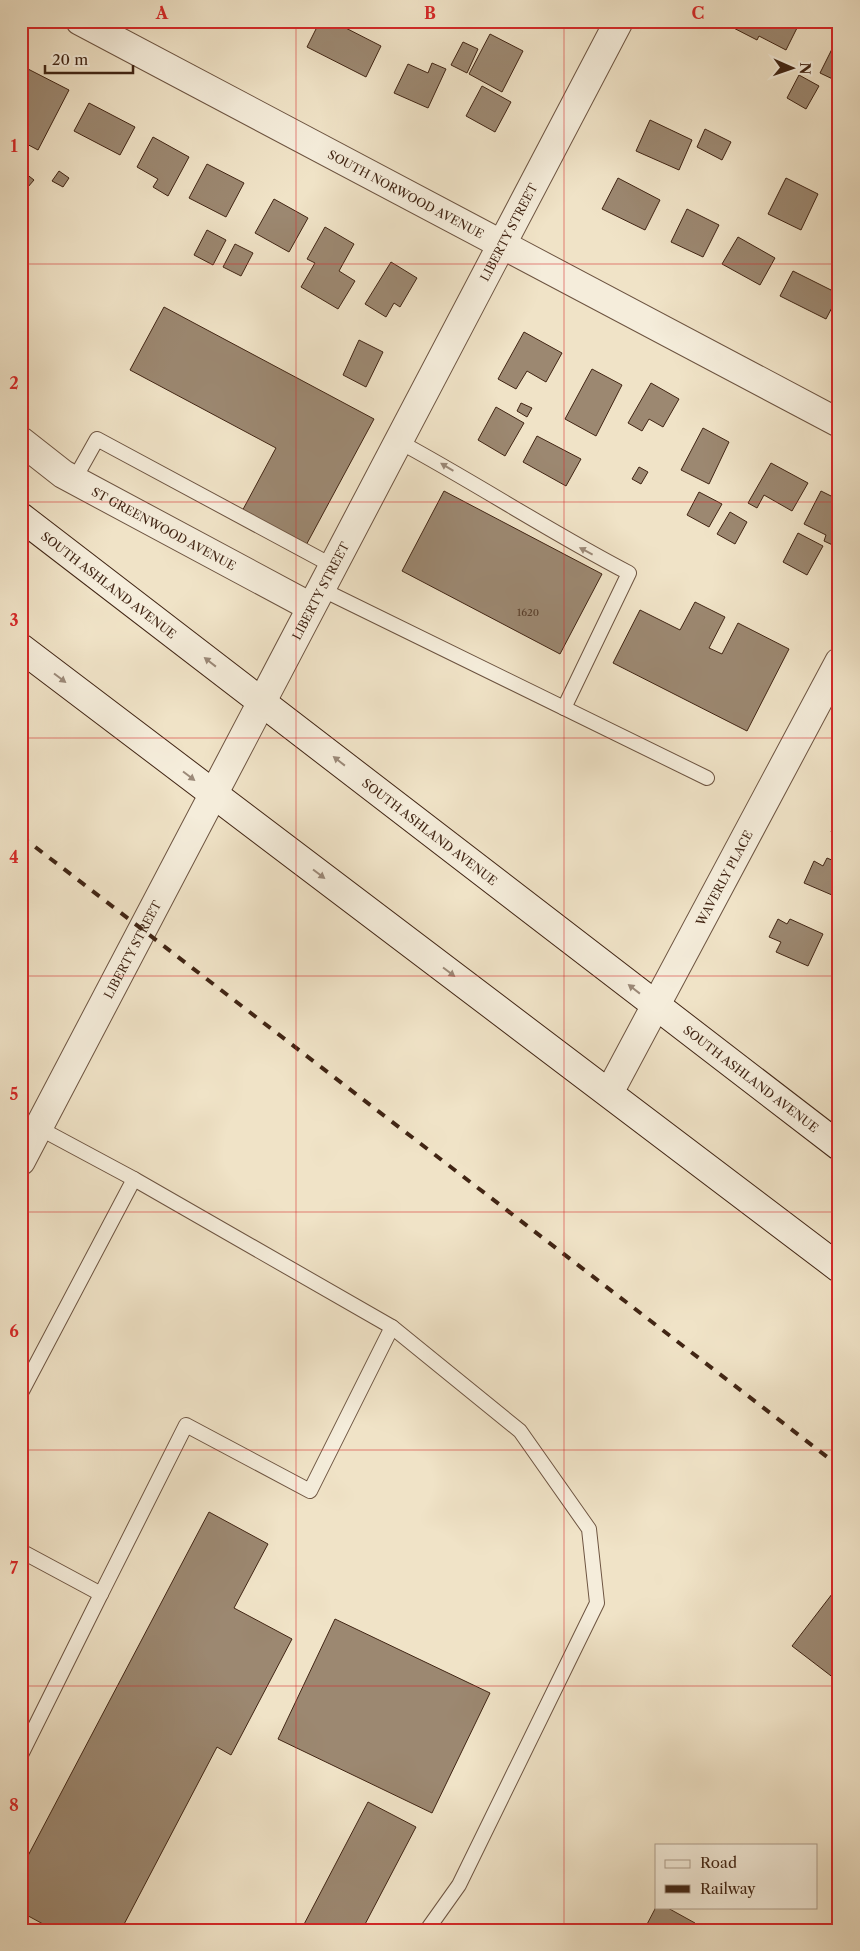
<svg xmlns="http://www.w3.org/2000/svg" width="860" height="1951" viewBox="0 0 860 1951" font-family="'Libre Caslon Text',serif">
<style>
.building{fill:#9c8871;stroke:#412514}
.lines{fill:none;stroke-linecap:round;stroke-linejoin:round}
.service-casing{stroke:#6d5441;stroke-width:16}
.minor-casing{stroke:#6d5441;stroke-width:30}
.secondary-casing{stroke:#412514;stroke-width:30}
.service{stroke:#f5eddb;stroke-width:14}
.minor{stroke:#f5eddb;stroke-width:28}
.secondary{stroke:#f5eddb;stroke-width:28}
.rail{stroke:#412514;stroke-width:4;stroke-dasharray:9 9;stroke-linecap:butt}
.oneway{fill:#9b8978}
.grid{fill:none;stroke:#d62828;stroke-width:1;stroke-opacity:0.55}
.labels{text-anchor:middle;dominant-baseline:central;stroke-width:4.5;stroke-linejoin:round;paint-order:stroke}
.number-label{font-size:10px;fill:#583e2b}
.street-label{font-size:12px;fill:#412514;stroke:#f5eddb}
.neatline{fill:none;stroke:#d62828;stroke-width:2}
.grid-label{font-size:16px;text-anchor:middle;font-weight:bold;fill:#d62828}
</style>
<rect width="100%" height="100%" fill="#f0e3c7"/>
<filter id="stains"><feTurbulence type="fractalNoise" baseFrequency=".004" numOctaves="4"/><feColorMatrix values="0 0 0 0 .2 0 0 0 0 .09 0 0 0 0 .02 0 0 0 .5 -.17"/></filter>
<radialGradient id="worn" r=".72"><stop offset=".6" stop-color="#630" stop-opacity="0"/><stop offset="1" stop-color="#630" stop-opacity=".3"/></radialGradient>
<g class="building">
<path d="M 320,21 L 332,21 L 381,46 L 366,77 L 307,47 Z"/>
<path d="M 720,21 L 793,21 L 799,24 L 786,50 L 759,36 L 757,40 Z"/>
<path d="M 490,34 L 523,51 L 502,92 L 469,74 Z"/>
<path d="M 463,42 L 478,49 L 467,73 L 451,65 Z"/>
<path d="M 835,43 L 839,45 L 839,82 L 820,73 Z"/>
<path d="M 432,63 L 446,69 L 428,108 L 394,93 L 408,64 L 428,73 Z"/>
<path d="M 28,69 L 69,90 L 38,150 L 21,141 L 21,83 Z"/>
<path d="M 799,75 L 819,86 L 806,109 L 787,98 Z"/>
<path d="M 482,86 L 511,102 L 495,132 L 466,116 Z"/>
<path d="M 89,103 L 135,127 L 120,155 L 74,131 Z"/>
<path d="M 650,120 L 692,140 L 679,170 L 636,151 Z"/>
<path d="M 705,129 L 731,142 L 722,160 L 697,147 Z"/>
<path d="M 153,137 L 189,157 L 168,196 L 153,187 L 158,179 L 137,167 Z"/>
<path d="M 207,164 L 244,183 L 226,217 L 189,198 Z"/>
<path d="M 21,170 L 34,180 L 21,195 Z"/>
<path d="M 59,171 L 69,178 L 63,187 L 52,181 Z"/>
<path d="M 618,178 L 660,200 L 645,230 L 602,209 Z"/>
<path d="M 786,178 L 818,194 L 801,230 L 768,214 Z"/>
<path d="M 274,199 L 308,218 L 289,252 L 255,233 Z"/>
<path d="M 687,209 L 719,225 L 703,257 L 671,242 Z"/>
<path d="M 325,227 L 354,244 L 339,271 L 355,281 L 338,309 L 301,287 L 315,263 L 307,259 Z"/>
<path d="M 207,230 L 226,240 L 213,265 L 194,255 Z"/>
<path d="M 738,237 L 775,258 L 760,285 L 722,264 Z"/>
<path d="M 235,244 L 253,253 L 241,276 L 223,267 Z"/>
<path d="M 391,262 L 417,278 L 400,307 L 394,303 L 386,317 L 365,304 Z"/>
<path d="M 793,271 L 839,294 L 826,319 L 780,296 Z"/>
<path d="M 164,307 L 374,419 L 304,549 L 240,515 L 276,448 L 130,370 Z"/>
<path d="M 524,332 L 562,353 L 546,382 L 527,371 L 516,389 L 498,379 Z"/>
<path d="M 359,340 L 383,352 L 366,387 L 343,375 Z"/>
<path d="M 592,369 L 622,385 L 596,436 L 565,419 Z"/>
<path d="M 651,383 L 679,399 L 663,427 L 649,419 L 642,431 L 628,423 Z"/>
<path d="M 521,403 L 532,408 L 527,417 L 517,411 Z"/>
<path d="M 496,407 L 524,423 L 505,456 L 478,440 Z"/>
<path d="M 703,428 L 729,442 L 709,484 L 681,470 Z"/>
<path d="M 537,436 L 581,459 L 566,486 L 523,462 Z"/>
<path d="M 771,463 L 808,483 L 792,511 L 764,495 L 757,508 L 748,503 Z"/>
<path d="M 639,467 L 648,472 L 641,484 L 632,479 Z"/>
<path d="M 444,491 L 602,574 L 560,654 L 402,571 Z"/>
<path d="M 821,491 L 839,500 L 839,548 L 824,541 L 826,535 L 804,524 Z"/>
<path d="M 699,492 L 722,504 L 709,527 L 687,515 Z"/>
<path d="M 730,512 L 747,522 L 735,544 L 717,534 Z"/>
<path d="M 798,533 L 823,546 L 807,575 L 783,562 Z"/>
<path d="M 695,602 L 725,617 L 709,648 L 722,654 L 738,623 L 789,649 L 747,731 L 613,663 L 640,610 L 680,630 Z"/>
<path d="M 839,817 L 839,836 L 831,832 Z"/>
<path d="M 827,858 L 839,863 L 839,898 L 804,883 L 814,861 L 823,866 Z"/>
<path d="M 778,919 L 787,924 L 790,919 L 823,934 L 808,966 L 776,952 L 781,942 L 769,937 Z"/>
<path d="M 209,1512 L 268,1544 L 234,1608 L 292,1639 L 231,1755 L 217,1747 L 121,1930 L 54,1930 L 21,1912 L 21,1869 Z"/>
<path d="M 839,1585 L 839,1682 L 792,1646 Z"/>
<path d="M 335,1619 L 490,1693 L 432,1813 L 278,1739 Z"/>
<path d="M 21,1624 L 28,1628 L 21,1641 Z"/>
<path d="M 368,1802 L 416,1827 L 362,1930 L 301,1930 Z"/>
<path d="M 656,1907 L 666,1907 L 695,1923 L 691,1930 L 644,1930 Z"/>
</g>
<g class="lines">
<g class="service-casing">
<g id="service">
<path d="M 398,441 C 476,483 550,532 629,573 L 564,708"/>
<path d="M 74,480 L 97,439 L 333,566"/>
<path d="M 321,589 L 707,778"/>
<path d="M 392,1327 L 520,1431 L 589,1529 L 597,1603 L 459,1885 L 427,1930"/>
<path d="M 21,1393 L 134,1179 L 39,1128"/>
<path d="M 21,1551 L 101,1594 L 21,1755"/>
<path d="M 101,1594 L 186,1425 L 310,1491 L 392,1327 L 134,1179"/>
</g>
</g>
<g class="minor-casing">
<g id="minor">
<path id="s1" d="M 80,21 L 839,423"/>
<path id="s2" d="M 21,441 L 63,474 L 311,607"/>
<path id="s3" d="M 609,1093 L 839,662"/>
<path id="s4" d="M 21,1161 L 619,21"/>
</g>
</g>
<g class="secondary-casing">
<g id="secondary">
<path id="s5" d="M 21,517 L 839,1146"/>
<path d="M 21,648 L 839,1268"/>
</g>
</g>
<use href="#service" class="service"/>
<use href="#minor" class="minor"/>
<use href="#secondary" class="secondary"/>
<path class="rail" d="M 21,836 L 839,1466"/>
</g>
<defs><path id="oneway-solid" d="M-6-.8H1V-3.2L6.5 0L1 3.2V.8H-6Z" transform="scale(1.25)"/></defs>
<g class="oneway">
<use href="#oneway-solid" transform="translate(447 467) rotate(-149)"/>
<use href="#oneway-solid" transform="translate(586 551) rotate(-152)"/>
<use href="#oneway-solid" transform="translate(210 662) rotate(-142)"/>
<use href="#oneway-solid" transform="translate(60 678) rotate(37)"/>
<use href="#oneway-solid" transform="translate(339 761) rotate(-142)"/>
<use href="#oneway-solid" transform="translate(189 776) rotate(37)"/>
<use href="#oneway-solid" transform="translate(319 874) rotate(37)"/>
<use href="#oneway-solid" transform="translate(449 972) rotate(37)"/>
<use href="#oneway-solid" transform="translate(634 989) rotate(-142)"/>
</g>
<path class="grid" d="M 296,21 L 296,1930M 564,21 L 564,1930M 21,264 L 839,264M 21,502 L 839,502M 21,738 L 839,738M 21,976 L 839,976M 21,1212 L 839,1212M 21,1450 L 839,1450M 21,1686 L 839,1686"/>
<g class="labels">
<g class="number-label">
<text x="528" y="612">1620</text>
</g>
<g class="street-label">
<text stroke="none"><textPath href="#s1" startOffset="369">SOUTH NORWOOD AVENUE</textPath></text>
<text stroke="none"><textPath href="#s4" startOffset="1049">LIBERTY STREET</textPath></text>
<text stroke="none"><textPath href="#s2" startOffset="168">ST GREENWOOD AVENUE</textPath></text>
<text stroke="none"><textPath href="#s5" startOffset="111">SOUTH ASHLAND AVENUE</textPath></text>
<text stroke="none"><textPath href="#s4" startOffset="644">LIBERTY STREET</textPath></text>
<text stroke="none"><textPath href="#s5" startOffset="516">SOUTH ASHLAND AVENUE</textPath></text>
<text stroke="none"><textPath href="#s3" startOffset="244">WAVERLY PLACE</textPath></text>
<text stroke="none"><textPath href="#s4" startOffset="239">LIBERTY STREET</textPath></text>
<text stroke="none"><textPath href="#s5" startOffset="921">SOUTH ASHLAND AVENUE</textPath></text>
</g>
</g>
<rect width="860" height="1951" fill="none" stroke="#f0e3c7" stroke-width="55"/>
<rect x="655" y="1844" width="162" height="65" fill="#f5eddb" stroke="#ad9d8b"/>
<rect x="665" y="1860" width="25" height="8" fill="#f5eddb" stroke="#ad9d8b"/>
<text x="700" y="1868" font-size="15" fill="#412514">Road</text>
<rect x="665" y="1885" width="25" height="8" fill="#412514" stroke="#ad9d8b"/>
<text x="700" y="1894" font-size="15" fill="#412514">Railway</text>
<g transform="translate(792 68) rotate(92)" stroke="#f5eddb" stroke-width="4" paint-order="stroke">
<path d="M0-4L9 19L0 12L-9 19Z" fill="#412514"/>
<text y="-8" font-size="14" font-weight="bold" text-anchor="middle" fill="#412514">N</text>
</g>
<path d="M45 65v8h88v-8" fill="none" stroke="#412514" stroke-width="2.5"/>
<text x="52" y="65" font-size="15" fill="#412514" stroke="#f5eddb" stroke-width="4" paint-order="stroke">20 m</text>
<rect x="28" y="28" width="804" height="1896" class="neatline"/>
<g class="grid-label">
<text x="162" y="19">A</text>
<text x="430" y="19">B</text>
<text x="698" y="19">C</text>
<text x="14" y="152">1</text>
<text x="14" y="389">2</text>
<text x="14" y="626">3</text>
<text x="14" y="863">4</text>
<text x="14" y="1100">5</text>
<text x="14" y="1337">6</text>
<text x="14" y="1574">7</text>
<text x="14" y="1811">8</text>
</g>
<rect width="100%" height="100%" filter="url(#stains)"/>
<rect width="100%" height="100%" fill="url(#worn)"/>
</svg>
